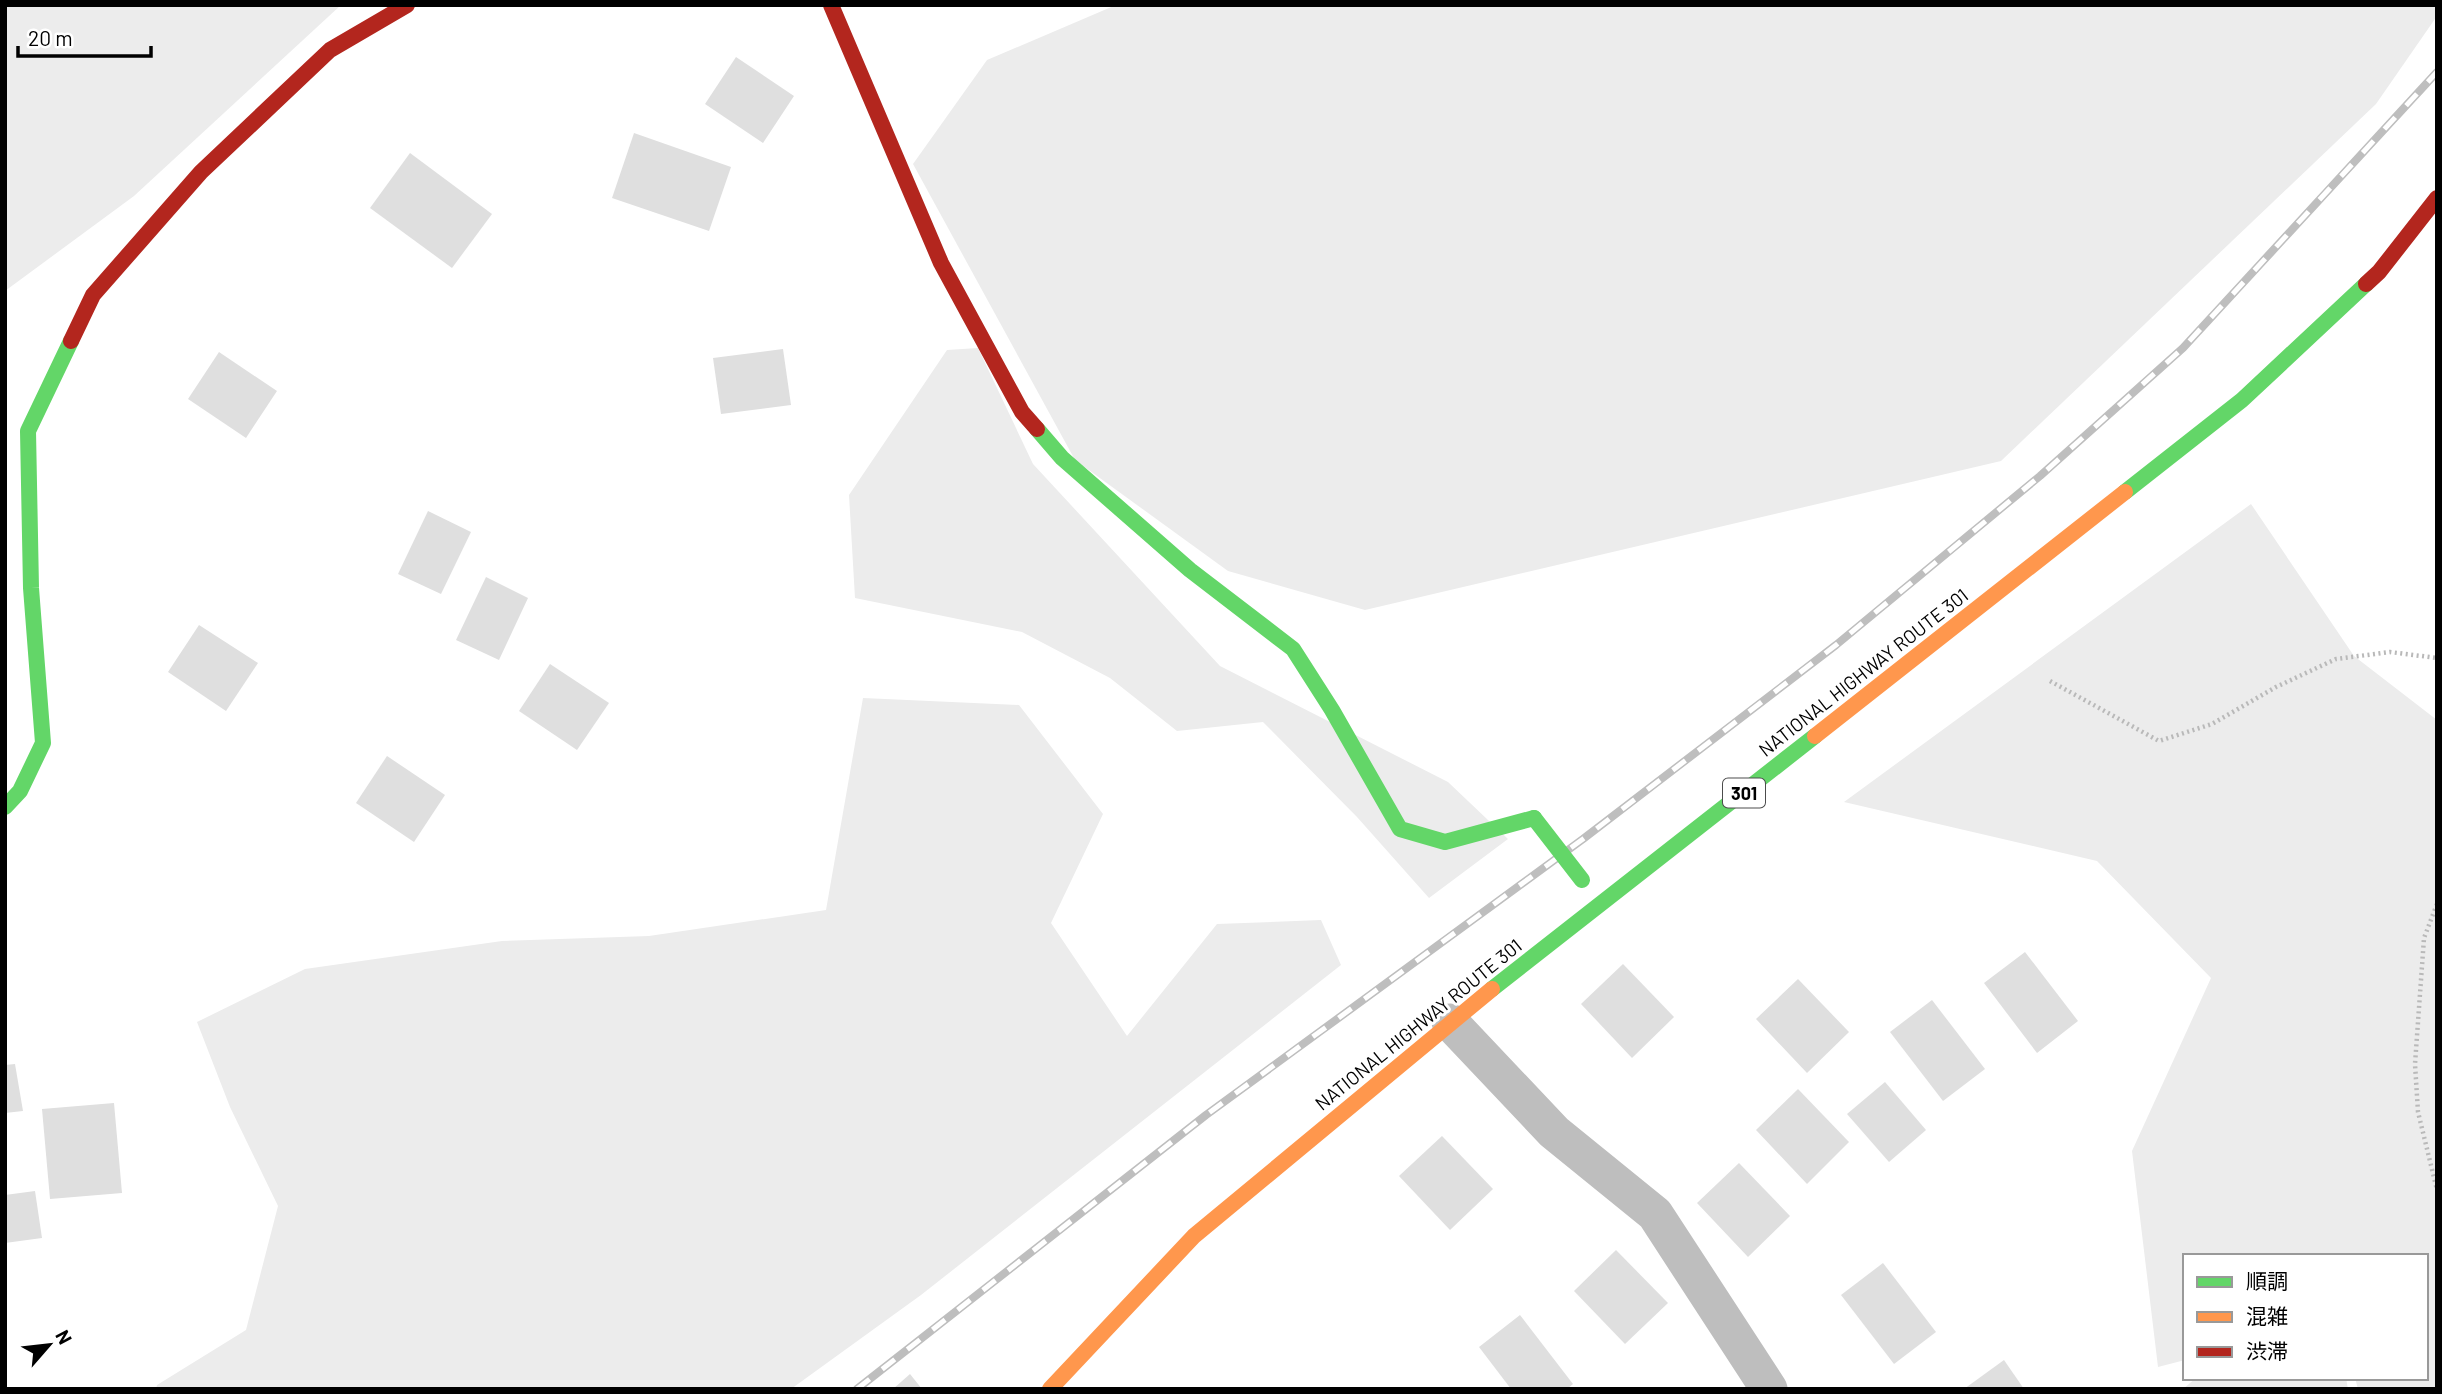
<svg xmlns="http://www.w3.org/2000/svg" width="2442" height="1394" viewBox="0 0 2442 1394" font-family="Barlow,'Noto Sans JP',sans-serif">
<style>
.green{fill:#ececec}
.building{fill:#dfdfdf}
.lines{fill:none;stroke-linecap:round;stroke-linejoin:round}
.path{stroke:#b9b9b9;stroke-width:4.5;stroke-dasharray:2 3.5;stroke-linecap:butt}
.street{stroke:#bebebe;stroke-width:37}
.fast{stroke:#63d668;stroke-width:16}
.slow{stroke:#ff974d;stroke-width:16}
.jam{stroke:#b3261e;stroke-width:16}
.rail-casing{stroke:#bebebe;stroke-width:8}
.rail{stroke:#fff;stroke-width:5;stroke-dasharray:16;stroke-linecap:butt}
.fast-bridge{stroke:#63d668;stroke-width:16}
.labels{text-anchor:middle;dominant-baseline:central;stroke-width:6;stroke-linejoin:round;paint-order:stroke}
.shield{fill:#fff;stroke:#4c4c4c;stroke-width:2}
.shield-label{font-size:18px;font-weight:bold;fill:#000}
.street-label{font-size:19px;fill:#000;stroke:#fff}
</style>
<rect width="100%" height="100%" fill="#fff"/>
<g class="green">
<path d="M 5,5 L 341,5 L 134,196 L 5,291 Z"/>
<path d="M 1116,5 L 2437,5 L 2437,16 L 2376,104 L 2001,461 L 1365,610 L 1228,571 L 1075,460 L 913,164 L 987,60 Z"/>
<path d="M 978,348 L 1033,464 L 1220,666 L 1448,782 L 1508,839 L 1429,898 L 1357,817 L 1263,722 L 1177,731 L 1110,678 L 1022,632 L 855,598 L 849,495 L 947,350 Z"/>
<path d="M 2251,504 L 2354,656 L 2437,720 L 2437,1389 L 2358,1389 L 2355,1378 L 2426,1378 L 2426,1256 L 2185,1256 L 2185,1360 L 2158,1367 L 2132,1151 L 2211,978 L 2097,861 L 1844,802 Z"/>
<path d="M 863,698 L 1019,705 L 1103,814 L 1051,923 L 1127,1036 L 1217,924 L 1321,920 L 1341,965 L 921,1295 L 791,1389 L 156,1389 L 157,1385 L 246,1330 L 278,1206 L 230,1107 L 197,1022 L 305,969 L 502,941 L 649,936 L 826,910 Z"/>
<path d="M 2196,1378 L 2346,1378 L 2348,1389 L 2183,1389 Z"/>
</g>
<g class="building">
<path d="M 736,57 L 794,96 L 763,143 L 705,104 Z"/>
<path d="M 634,133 L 731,167 L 709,231 L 612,198 Z"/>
<path d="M 410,153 L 492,214 L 452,268 L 370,208 Z"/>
<path d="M 783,349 L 791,405 L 721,414 L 713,358 Z"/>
<path d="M 219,352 L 277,391 L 246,438 L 188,399 Z"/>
<path d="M 428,511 L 471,532 L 441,594 L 398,574 Z"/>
<path d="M 486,577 L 528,598 L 499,660 L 456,640 Z"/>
<path d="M 199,625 L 258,663 L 226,711 L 168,672 Z"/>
<path d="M 550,664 L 609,703 L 577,750 L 519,711 Z"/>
<path d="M 387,756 L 445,795 L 414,842 L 356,803 Z"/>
<path d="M 2025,952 L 2078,1021 L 2037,1053 L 1984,983 Z"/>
<path d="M 1623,964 L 1674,1017 L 1632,1058 L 1581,1004 Z"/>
<path d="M 1798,979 L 1849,1032 L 1807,1073 L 1756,1019 Z"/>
<path d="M 1932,1000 L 1985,1069 L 1943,1101 L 1890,1032 Z"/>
<path d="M 15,1064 L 23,1111 L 5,1113 L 5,1065 Z"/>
<path d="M 1885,1082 L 1926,1130 L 1889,1162 L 1847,1114 Z"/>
<path d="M 1798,1089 L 1849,1142 L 1807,1184 L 1756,1130 Z"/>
<path d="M 114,1103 L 122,1193 L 50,1199 L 42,1109 Z"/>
<path d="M 1442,1136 L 1493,1189 L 1450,1230 L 1399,1176 Z"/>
<path d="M 1739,1163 L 1790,1216 L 1748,1257 L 1697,1203 Z"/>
<path d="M 35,1191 L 42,1238 L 5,1243 L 5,1195 Z"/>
<path d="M 1616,1250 L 1668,1303 L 1625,1344 L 1574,1291 Z"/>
<path d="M 1883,1263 L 1936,1332 L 1894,1364 L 1841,1295 Z"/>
<path d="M 1520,1315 L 1573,1384 L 1567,1389 L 1511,1389 L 1479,1347 Z"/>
<path d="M 2004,1360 L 2024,1389 L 1964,1389 Z"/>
<path d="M 910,1374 L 922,1389 L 893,1389 Z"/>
</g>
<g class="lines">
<g class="path">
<path d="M 2050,681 L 2159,741 L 2212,724 L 2276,687 L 2336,659 L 2390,652 L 2437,658"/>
<path d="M 2437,904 L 2424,938 L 2415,1064 L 2418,1112 L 2437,1190"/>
</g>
<path class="street" d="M 1450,1022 L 1554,1132 L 1655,1214 L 1769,1389"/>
<g class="fast">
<path d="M 1037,429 L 1062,458 L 1190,570 L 1293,649 L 1332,710 L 1400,829 L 1445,842 L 1534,818"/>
<path d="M 2125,492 L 2242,400 L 2366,284"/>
<path d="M 5,807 L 20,791 L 43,743 L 31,588 L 28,431 L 71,341"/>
<path d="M 1492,989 L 1815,736"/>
</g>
<g class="slow">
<path d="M 1815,736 L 2125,492"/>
<path d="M 1050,1389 L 1194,1236 L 1492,989"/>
</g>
<g class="jam">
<path d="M 831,5 L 941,263 L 1022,412 L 1037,429"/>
<path d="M 2366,284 L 2379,272 L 2437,198"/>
<path d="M 71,341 L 93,295 L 201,172 L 330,50 L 407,5"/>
</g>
<g class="rail-casing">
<path id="rail" d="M 857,1389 L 1206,1115 L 1583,839 L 1836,645 L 2040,476 L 2183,348 L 2437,72"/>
</g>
<use href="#rail" class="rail"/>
<path class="fast-bridge" d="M 1534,818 L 1582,880"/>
</g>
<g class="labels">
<rect class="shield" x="1723" y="778.5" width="42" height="29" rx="5"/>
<g class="shield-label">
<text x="1744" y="793">301</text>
</g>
<g class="street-label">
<text transform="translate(1863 672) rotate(-38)">NATIONAL HIGHWAY ROUTE 301</text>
<text transform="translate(1418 1024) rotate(-39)">NATIONAL HIGHWAY ROUTE 301</text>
</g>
</g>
<rect width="2442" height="1394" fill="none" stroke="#000000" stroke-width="14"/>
<rect x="2183" y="1254" width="245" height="126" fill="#ffffff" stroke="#999999" stroke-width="2"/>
<rect x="2197" y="1277" width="35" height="10" fill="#63d668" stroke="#999999" stroke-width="2"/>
<text x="2246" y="1289" font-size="21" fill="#000000">順調</text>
<rect x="2197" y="1312" width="35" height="10" fill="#ff974d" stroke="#999999" stroke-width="2"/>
<text x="2246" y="1324" font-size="21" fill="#000000">混雑</text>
<rect x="2197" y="1347" width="35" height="10" fill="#b3261e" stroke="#999999" stroke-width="2"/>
<text x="2246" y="1359" font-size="21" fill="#000000">渋滞</text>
<g transform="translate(49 1345) rotate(62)" stroke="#ffffff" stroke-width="5" paint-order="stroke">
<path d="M0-5L12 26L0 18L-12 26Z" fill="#000000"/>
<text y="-10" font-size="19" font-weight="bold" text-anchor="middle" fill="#000000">N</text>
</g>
<path d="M18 46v10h133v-10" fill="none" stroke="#000000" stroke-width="3.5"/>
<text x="28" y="46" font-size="21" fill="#000000" stroke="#ffffff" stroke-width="5" paint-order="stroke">20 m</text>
</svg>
